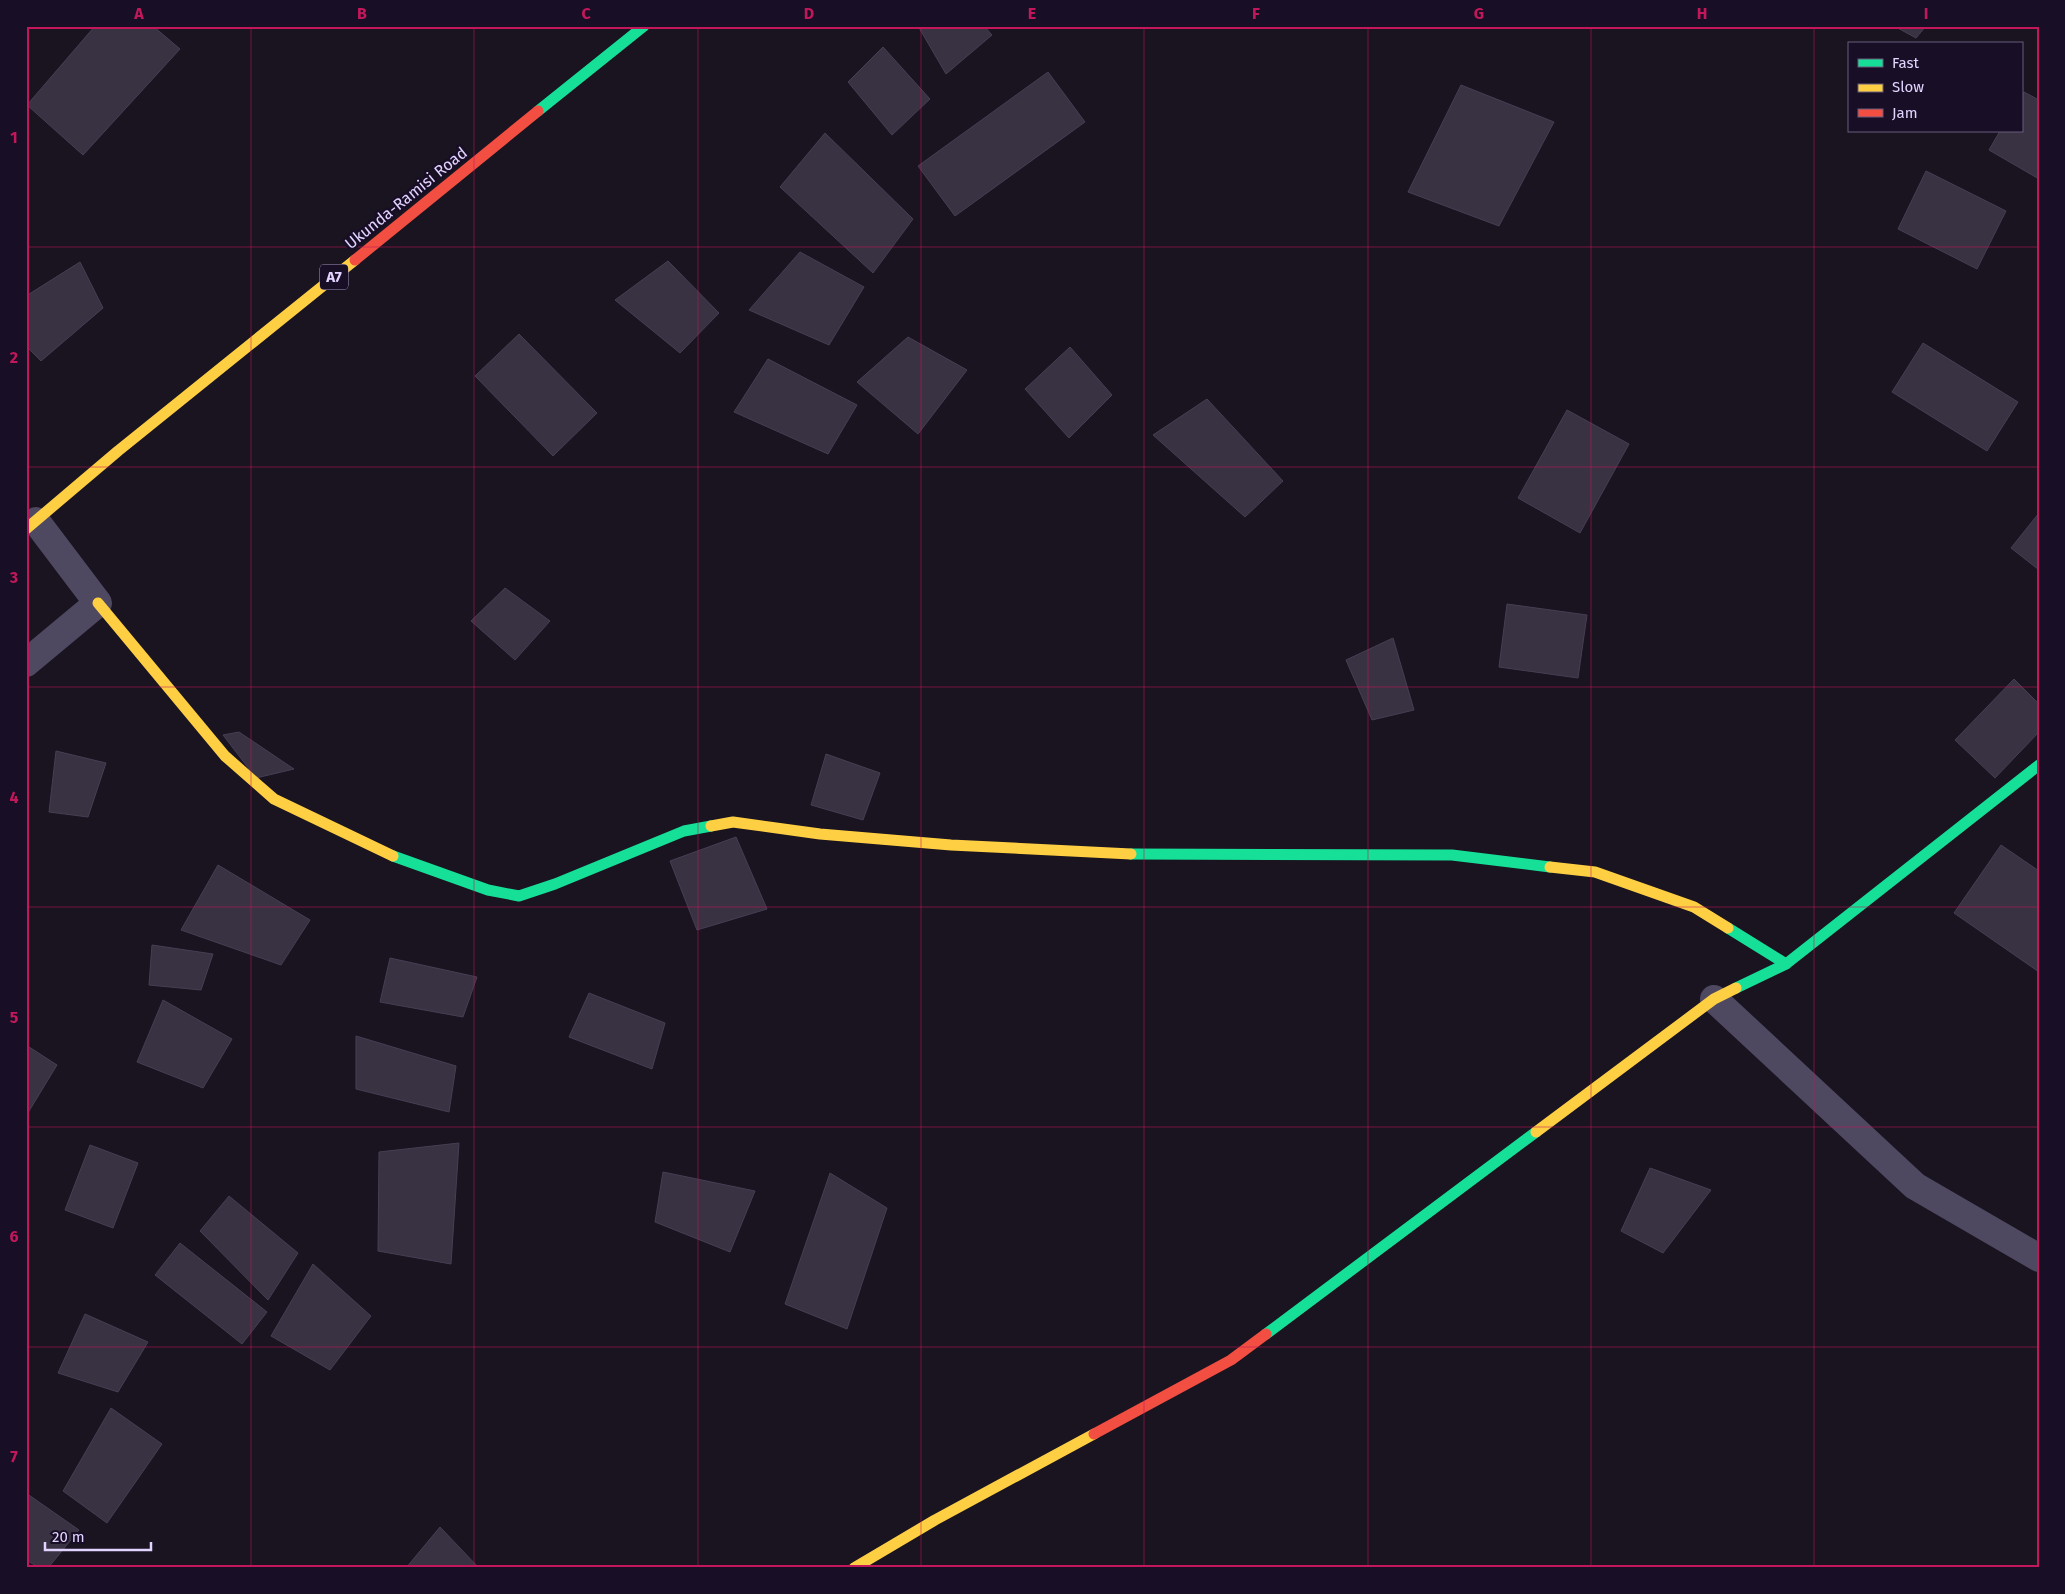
<svg xmlns="http://www.w3.org/2000/svg" width="2065" height="1594" viewBox="0 0 2065 1594" font-family="'Fira Sans',sans-serif">
<style>
.building{fill:#393242;stroke:#473e54}
.lines{fill:none;stroke-linecap:round;stroke-linejoin:round}
.street{stroke:#4f4861;stroke-width:28}
.fast{stroke:#16e098;stroke-width:11}
.slow{stroke:#ffcf43;stroke-width:11}
.jam{stroke:#f24e42;stroke-width:11}
.grid{fill:none;stroke:#c2185b;stroke-width:1;stroke-opacity:0.55}
.labels{text-anchor:middle;dominant-baseline:central;stroke-width:5;stroke-linejoin:round;paint-order:stroke}
.shield{fill:#180e26;stroke:#a698be;stroke-width:1}
.shield-label{font-size:15px;font-weight:bold;fill:#e3d3ff}
.street-label{font-size:16px;fill:#e3d3ff;stroke:#180e26}
.neatline{fill:none;stroke:#c2185b;stroke-width:2}
.grid-label{font-size:16px;text-anchor:middle;font-weight:bold;fill:#c2185b}
</style>
<rect width="100%" height="100%" fill="#191420"/>
<g class="building">
<path d="M 95,26 L 153,26 L 180,49 L 83,155 L 27,105 Z"/>
<path d="M 918,26 L 984,26 L 992,35 L 946,74 Z"/>
<path d="M 1894,26 L 1926,26 L 1916,38 Z"/>
<path d="M 883,47 L 930,99 L 892,135 L 848,82 Z"/>
<path d="M 1048,72 L 1085,122 L 955,216 L 918,166 Z"/>
<path d="M 1461,85 L 1554,122 L 1499,226 L 1408,192 Z"/>
<path d="M 2024,92 L 2039,100 L 2039,179 L 1989,150 L 2000,131 L 2021,131 L 2021,97 Z"/>
<path d="M 825,133 L 913,219 L 873,273 L 780,187 Z"/>
<path d="M 1926,171 L 2006,211 L 1977,269 L 1898,229 Z"/>
<path d="M 800,252 L 864,287 L 829,345 L 749,310 Z"/>
<path d="M 668,261 L 719,313 L 680,353 L 615,300 Z"/>
<path d="M 80,262 L 103,308 L 41,361 L 26,346 L 26,296 Z"/>
<path d="M 519,334 L 597,413 L 553,456 L 475,376 Z"/>
<path d="M 908,337 L 967,370 L 918,434 L 857,382 Z"/>
<path d="M 1923,343 L 2018,402 L 1987,451 L 1892,392 Z"/>
<path d="M 1070,347 L 1112,395 L 1069,438 L 1025,389 Z"/>
<path d="M 768,359 L 857,405 L 828,454 L 734,412 Z"/>
<path d="M 1207,399 L 1283,481 L 1245,517 L 1153,435 Z"/>
<path d="M 1567,410 L 1629,444 L 1580,533 L 1518,498 Z"/>
<path d="M 2039,513 L 2039,570 L 2011,548 Z"/>
<path d="M 505,588 L 550,621 L 515,660 L 471,621 Z"/>
<path d="M 1507,604 L 1587,615 L 1578,678 L 1499,667 Z"/>
<path d="M 1393,638 L 1414,710 L 1372,720 L 1346,660 Z"/>
<path d="M 2014,679 L 2039,704 L 2039,732 L 1995,778 L 1955,740 Z"/>
<path d="M 239,732 L 294,769 L 256,778 L 223,735 Z"/>
<path d="M 56,751 L 106,763 L 88,817 L 49,812 Z"/>
<path d="M 826,754 L 880,773 L 863,820 L 811,805 Z"/>
<path d="M 736,837 L 767,909 L 697,930 L 670,861 Z"/>
<path d="M 2001,845 L 2039,871 L 2039,972 L 1954,913 Z"/>
<path d="M 218,865 L 310,920 L 281,965 L 181,930 Z"/>
<path d="M 152,945 L 213,954 L 201,990 L 149,985 Z"/>
<path d="M 390,958 L 477,977 L 463,1017 L 380,1002 Z"/>
<path d="M 589,993 L 665,1023 L 652,1069 L 569,1037 Z"/>
<path d="M 163,1000 L 232,1039 L 203,1088 L 137,1062 Z"/>
<path d="M 356,1036 L 456,1066 L 449,1112 L 356,1089 Z"/>
<path d="M 26,1045 L 57,1065 L 26,1116 Z"/>
<path d="M 459,1143 L 451,1264 L 378,1251 L 379,1152 Z"/>
<path d="M 90,1145 L 138,1163 L 113,1228 L 65,1210 Z"/>
<path d="M 1650,1168 L 1711,1190 L 1663,1253 L 1621,1231 Z"/>
<path d="M 663,1172 L 755,1191 L 730,1252 L 655,1222 Z"/>
<path d="M 830,1173 L 887,1208 L 847,1329 L 785,1304 Z"/>
<path d="M 229,1196 L 298,1253 L 268,1300 L 200,1231 Z"/>
<path d="M 180,1243 L 267,1312 L 242,1344 L 155,1275 Z"/>
<path d="M 313,1264 L 371,1316 L 330,1370 L 271,1336 Z"/>
<path d="M 85,1314 L 148,1342 L 118,1392 L 58,1373 Z"/>
<path d="M 111,1408 L 162,1444 L 107,1523 L 63,1491 Z"/>
<path d="M 26,1493 L 79,1530 L 48,1568 L 40,1568 L 26,1560 Z"/>
<path d="M 440,1527 L 479,1568 L 406,1568 Z"/>
</g>
<g class="lines">
<g class="street">
<path d="M 26,663 L 98,603 L 36,521"/>
<path d="M 1714,999 L 1915,1186 L 2039,1258"/>
</g>
<g class="fast">
<path d="M 538,111 L 644,26"/>
<path d="M 1131,854 L 1452,855 L 1550,867"/>
<path d="M 393,856 L 488,890 L 519,896 L 555,884 L 684,831 L 711,826"/>
<path d="M 1728,928 L 1786,964"/>
<path d="M 1736,988 L 1786,964 L 2039,765"/>
<path d="M 1266,1334 L 1536,1132"/>
</g>
<g class="slow">
<path d="M 26,529 L 118,451 L 355,260"/>
<path d="M 98,603 L 225,756 L 274,799 L 393,856"/>
<path d="M 711,826 L 733,822 L 820,834 L 951,845 L 1131,854"/>
<path d="M 1550,867 L 1595,872 L 1694,907 L 1728,928"/>
<path d="M 1536,1132 L 1714,999 L 1736,988"/>
<path d="M 854,1568 L 935,1520 L 1094,1434"/>
</g>
<g class="jam">
<path d="M 355,260 L 538,111"/>
<path d="M 1094,1434 L 1231,1360 L 1266,1334"/>
</g>
</g>
<path class="grid" d="M 251,26 L 251,1568M 474,26 L 474,1568M 698,26 L 698,1568M 921,26 L 921,1568M 1144,26 L 1144,1568M 1368,26 L 1368,1568M 1591,26 L 1591,1568M 1814,26 L 1814,1568M 26,247 L 2039,247M 26,467 L 2039,467M 26,687 L 2039,687M 26,907 L 2039,907M 26,1127 L 2039,1127M 26,1347 L 2039,1347"/>
<g class="labels">
<rect class="shield" x="320" y="264.5" width="28" height="25" rx="4"/>
<g class="shield-label">
<text x="334" y="277">A7</text>
</g>
<g class="street-label">
<text transform="translate(406 198) rotate(-39)">Ukunda-Ramisi Road</text>
</g>
</g>
<rect width="2065" height="1594" fill="none" stroke="#180e26" stroke-width="55"/>
<rect x="1848" y="42" width="175" height="90" fill="#180e26" stroke="#695d7d"/>
<rect x="1858" y="59" width="25" height="8" fill="#16e098" stroke="#695d7d"/>
<text x="1892" y="68" font-size="15" fill="#e3d3ff">Fast</text>
<rect x="1858" y="84" width="25" height="8" fill="#ffcf43" stroke="#695d7d"/>
<text x="1892" y="92" font-size="15" fill="#e3d3ff">Slow</text>
<rect x="1858" y="109" width="25" height="8" fill="#f24e42" stroke="#695d7d"/>
<text x="1892" y="118" font-size="15" fill="#e3d3ff">Jam</text>
<path d="M45 1542v8h106v-8" fill="none" stroke="#e3d3ff" stroke-width="2.5"/>
<text x="52" y="1542" font-size="15" fill="#e3d3ff" stroke="#180e26" stroke-width="4" paint-order="stroke">20 m</text>
<rect x="28" y="28" width="2010" height="1538" class="neatline"/>
<g class="grid-label">
<text x="139" y="19">A</text>
<text x="362" y="19">B</text>
<text x="586" y="19">C</text>
<text x="809" y="19">D</text>
<text x="1032" y="19">E</text>
<text x="1256" y="19">F</text>
<text x="1479" y="19">G</text>
<text x="1702" y="19">H</text>
<text x="1926" y="19">I</text>
<text x="14" y="143">1</text>
<text x="14" y="363">2</text>
<text x="14" y="583">3</text>
<text x="14" y="803">4</text>
<text x="14" y="1023">5</text>
<text x="14" y="1242">6</text>
<text x="14" y="1462">7</text>
</g>
</svg>
